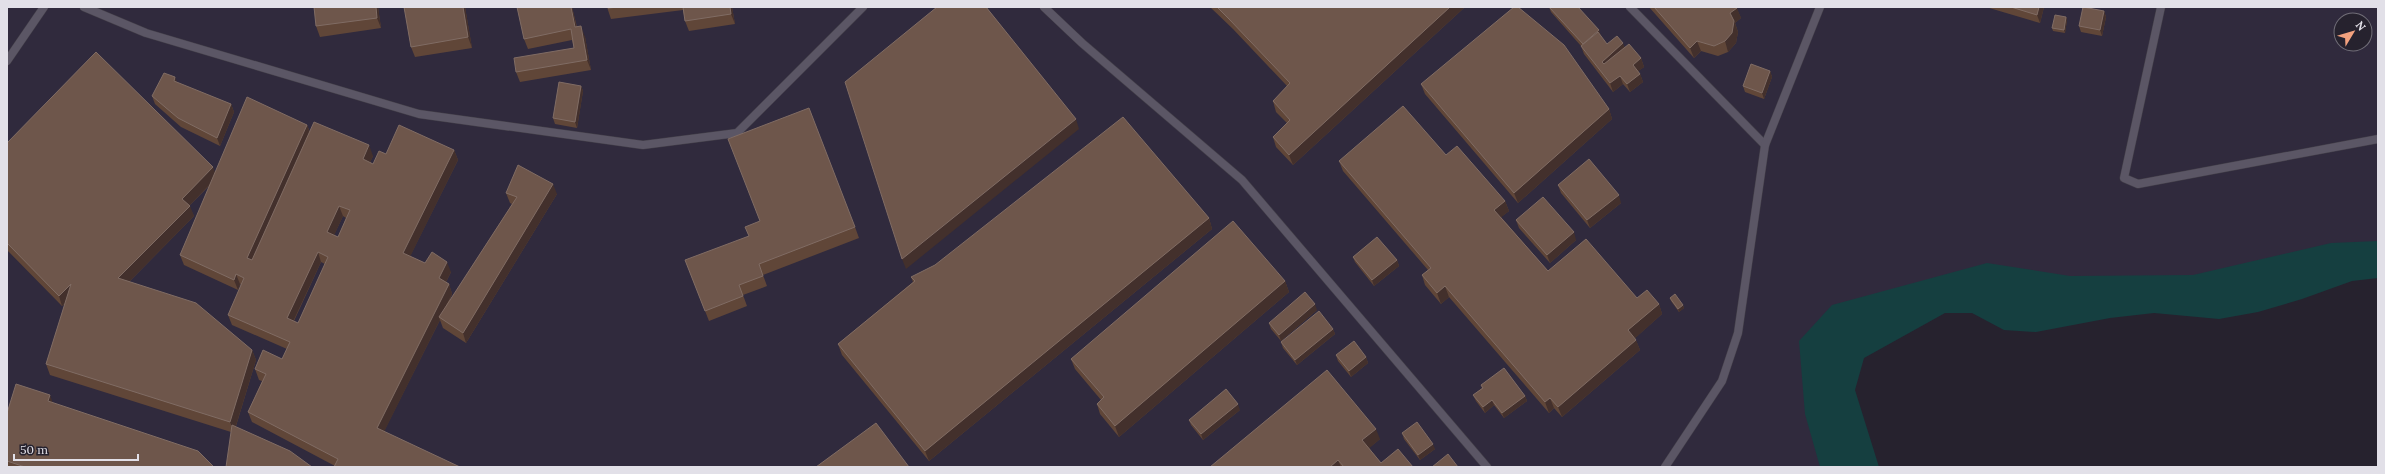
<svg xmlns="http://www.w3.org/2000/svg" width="2385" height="474" viewBox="0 0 2385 474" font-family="Lora,serif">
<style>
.built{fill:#302a3d;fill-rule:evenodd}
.water{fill:#153f40}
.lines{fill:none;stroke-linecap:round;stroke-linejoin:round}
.lane-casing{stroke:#423e48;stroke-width:9}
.lane{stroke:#5b5665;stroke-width:8}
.wall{fill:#604638;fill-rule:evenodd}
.shaded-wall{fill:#43302c}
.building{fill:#6e564b;stroke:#806c64;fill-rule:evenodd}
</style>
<rect width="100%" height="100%" fill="#26222e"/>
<path class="built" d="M 7,7 L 2378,7 L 2378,264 L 1928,295 L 1823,337 L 1826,467 L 7,467 ZM 2341,20 L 2365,20 L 2365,44 L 2341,44 Z"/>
<path class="water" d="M 2378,241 L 2378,278 L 2352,281 L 2302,299 L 2258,312 L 2219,319 L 2154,313 L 2110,318 L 2036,332 L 2004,330 L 1972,313 L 1945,313 L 1864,358 L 1855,390 L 1879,467 L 1820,467 L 1805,414 L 1799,341 L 1832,305 L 1987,263 L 2070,276 L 2193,275 L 2331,243 Z"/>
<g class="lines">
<g class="lane-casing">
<g id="lane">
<path d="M 84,7 L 146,33 L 419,114 L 643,145 L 737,133 L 863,7"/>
<path d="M 1044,7 L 1082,43 L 1242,180 L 1487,467"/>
<path d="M 1630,7 L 1765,145"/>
<path d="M 2161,7 L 2124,178 L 2138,184 L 2378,139"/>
<path d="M 7,61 L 44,7"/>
<path d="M 1665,467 L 1722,381 L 1738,333 L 1765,145 L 1820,7"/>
</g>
</g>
<use href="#lane" class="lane"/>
</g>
<g class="wall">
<path d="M 378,7 L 381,28 L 320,37 L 316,26 Z"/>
<path d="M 404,7 L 465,7 L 472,48 L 415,57 L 411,47 Z"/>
<path d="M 572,7 L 577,27 L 585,37 L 591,70 L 520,82 L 516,72 L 574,48 L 572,40 L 528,49 L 524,39 Z"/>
<path d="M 607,7 L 732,7 L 735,24 L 689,31 L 685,21 L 683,10 L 611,19 Z"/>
<path d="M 1210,7 L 1465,7 L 1293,165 L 1276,147 L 1273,137 L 1287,123 L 1276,112 L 1273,101 L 1287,86 L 1233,29 Z"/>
<path d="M 1549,7 L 1599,30 L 1600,36 L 1607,44 L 1625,47 L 1641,58 L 1644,67 L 1638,71 L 1640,74 L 1643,82 L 1630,92 L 1623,84 L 1613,92 L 1584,54 L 1581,46 L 1551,12 Z"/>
<path d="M 1649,7 L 1736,7 L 1741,18 L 1735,23 L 1738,32 L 1736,43 L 1728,52 L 1718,56 L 1701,51 L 1694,58 Z"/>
<path d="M 1986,7 L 2044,7 L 2040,23 Z"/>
<path d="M 2104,11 L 2106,17 L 2102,36 L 2081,32 L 2079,26 Z"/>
<path d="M 2066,17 L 2067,20 L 2065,33 L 2053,31 L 2052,28 Z"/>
<path d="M 1770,71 L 1772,77 L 1764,99 L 1745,92 L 1743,86 Z"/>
<path d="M 177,83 L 231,104 L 234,112 L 220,146 L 181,127 L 155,104 L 152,96 Z"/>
<path d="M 1421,84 L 1609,109 L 1612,119 L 1518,203 L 1425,94 Z"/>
<path d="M 581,86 L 583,91 L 577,128 L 555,124 L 553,118 Z"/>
<path d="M 307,125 L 310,132 L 373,156 L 370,162 L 373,164 L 386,154 L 454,150 L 458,160 L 410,256 L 425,263 L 451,272 L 446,282 L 449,284 L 452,294 L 448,304 L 512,204 L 510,203 L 506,193 L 557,194 L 466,343 L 443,328 L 440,320 L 384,431 L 335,466 L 252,422 L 248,412 L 262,381 L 259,380 L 255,369 L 282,359 L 287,349 L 232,325 L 228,315 L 241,285 L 240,284 L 238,290 L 184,265 L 180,255 L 210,185 L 189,206 L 194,216 L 129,282 L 252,350 L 256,360 L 236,426 L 231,432 L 50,375 L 46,364 L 65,304 L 62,306 L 7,250 L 7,143 L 215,172 ZM 343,216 L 346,218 L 338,237 L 334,235 ZM 321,262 L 325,264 L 298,323 L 294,321 Z"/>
<path d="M 1446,155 L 1505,201 L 1509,211 L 1501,217 L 1548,271 L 1637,298 L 1659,304 L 1662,314 L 1635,338 L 1640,350 L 1562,417 L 1554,408 L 1549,413 L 1449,297 L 1441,304 L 1425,285 L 1422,275 L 1428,270 L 1343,171 L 1339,161 Z"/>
<path d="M 1558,185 L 1621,203 L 1590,228 L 1561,193 Z"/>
<path d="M 1209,218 L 1212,229 L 929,461 L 842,355 L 838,344 L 913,282 L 911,277 Z"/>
<path d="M 1516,220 L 1576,240 L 1550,263 L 1519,228 Z"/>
<path d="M 855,227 L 859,238 L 763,275 L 767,286 L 743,295 L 747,306 L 709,321 L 685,260 Z"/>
<path d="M 1353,257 L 1397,260 L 1399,266 L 1374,286 L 1355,262 Z"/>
<path d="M 1285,281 L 1289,292 L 1119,437 L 1100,414 L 1097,404 L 1101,400 L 1075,369 L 1071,359 Z"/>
<path d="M 1670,298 L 1683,305 L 1684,308 L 1679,312 L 1671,301 Z"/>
<path d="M 1317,310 L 1281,341 L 1271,329 L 1269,323 Z"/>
<path d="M 1333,329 L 1335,334 L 1297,365 L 1283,348 L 1281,342 Z"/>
<path d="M 1336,355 L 1366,357 L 1368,363 L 1351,377 L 1338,361 Z"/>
<path d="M 1481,385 L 1525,396 L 1527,401 L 1504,418 L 1494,405 L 1485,413 L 1476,401 L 1473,395 L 1482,388 Z"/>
<path d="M 53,403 L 214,467 L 7,467 L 7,413 Z"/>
<path d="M 1240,410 L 1203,440 L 1191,425 L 1189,420 Z"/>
<path d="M 1402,433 L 1435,449 L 1420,460 L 1404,439 Z"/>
<path d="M 1380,439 L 1369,448 L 1381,463 L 1413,467 L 1210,467 Z"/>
</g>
<g class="shaded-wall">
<path d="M 376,7 L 378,7 L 381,28 L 377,18 Z"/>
<path d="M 463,7 L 465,7 L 472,48 L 468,37 Z"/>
<path d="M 571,7 L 572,7 L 579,38 L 575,27 Z"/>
<path d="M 730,7 L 732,7 L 735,24 L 731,14 Z"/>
<path d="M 1450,7 L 1465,7 L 1293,165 L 1289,155 Z"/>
<path d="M 2039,7 L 2044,7 L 2040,23 L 2037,15 Z"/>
<path d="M 1737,8 L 1741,18 L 1735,23 L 1738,32 L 1736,43 L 1728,52 L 1725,41 L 1730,13 Z"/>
<path d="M 2104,11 L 2106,17 L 2102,36 L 2100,30 Z"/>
<path d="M 2066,17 L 2067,20 L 2065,33 L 2064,30 Z"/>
<path d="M 581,26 L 585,37 L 591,70 L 587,60 Z"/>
<path d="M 1599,30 L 1601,36 L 1585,49 L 1583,44 Z"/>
<path d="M 1697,41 L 1701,51 L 1694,58 L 1690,48 Z"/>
<path d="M 1623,43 L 1626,51 L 1605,70 L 1602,62 Z"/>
<path d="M 1641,58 L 1644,67 L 1636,73 L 1633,65 Z"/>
<path d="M 1770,71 L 1772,77 L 1764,99 L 1762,93 Z"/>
<path d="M 1640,74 L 1643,82 L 1630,92 L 1627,84 Z"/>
<path d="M 1620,76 L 1623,84 L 1613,92 L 1610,83 Z"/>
<path d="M 175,77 L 178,85 L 174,81 Z"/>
<path d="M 581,86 L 583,91 L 577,128 L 575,122 Z"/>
<path d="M 231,104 L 234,112 L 220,146 L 217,138 Z"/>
<path d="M 1609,109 L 1612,119 L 1518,203 L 1514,193 Z"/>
<path d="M 1076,119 L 1079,129 L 906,269 L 902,259 Z"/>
<path d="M 307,125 L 311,135 L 251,268 L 247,258 Z"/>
<path d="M 369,145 L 373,156 L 367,169 L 363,159 Z"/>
<path d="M 454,150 L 458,160 L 407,263 L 403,253 Z"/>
<path d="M 213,167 L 217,177 L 186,209 L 182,199 Z"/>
<path d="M 553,184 L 557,194 L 466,343 L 463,333 Z"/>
<path d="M 1619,195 L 1621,203 L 1590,228 L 1587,220 Z"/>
<path d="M 1505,201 L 1509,211 L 1498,220 L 1494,210 Z"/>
<path d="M 190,206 L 194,216 L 122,289 L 118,278 Z"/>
<path d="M 339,206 L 343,216 L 331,242 L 327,232 Z"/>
<path d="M 1209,218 L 1212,229 L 929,461 L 925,451 Z"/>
<path d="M 1574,232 L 1576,240 L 1550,263 L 1547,255 Z"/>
<path d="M 318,252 L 321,262 L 290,328 L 287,318 Z"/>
<path d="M 1397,260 L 1399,266 L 1374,286 L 1372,280 Z"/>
<path d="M 447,262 L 451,272 L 443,288 L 439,278 Z"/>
<path d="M 236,274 L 240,284 L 238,290 L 234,280 Z"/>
<path d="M 1285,281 L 1289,292 L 1119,437 L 1115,426 Z"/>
<path d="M 71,284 L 75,294 L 62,306 L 59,296 Z"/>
<path d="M 449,284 L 452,294 L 440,318 L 439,317 L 440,320 L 381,438 L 377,428 Z"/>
<path d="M 1445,286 L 1449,297 L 1441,304 L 1437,293 Z"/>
<path d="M 1315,304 L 1317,310 L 1281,341 L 1279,335 Z"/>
<path d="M 1659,304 L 1662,314 L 1632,341 L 1628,330 Z"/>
<path d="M 1683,305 L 1684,308 L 1679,312 L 1678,309 Z"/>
<path d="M 1333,329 L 1335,334 L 1297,365 L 1295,360 Z"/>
<path d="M 1636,340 L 1640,350 L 1562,417 L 1558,407 Z"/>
<path d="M 252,350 L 256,360 L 234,432 L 230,422 Z"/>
<path d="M 1366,357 L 1368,363 L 1351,377 L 1349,371 Z"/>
<path d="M 50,395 L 54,406 L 48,401 Z"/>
<path d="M 1525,396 L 1527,401 L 1504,418 L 1502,413 Z"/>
<path d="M 1550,398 L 1554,408 L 1549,413 L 1545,402 Z"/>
<path d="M 1492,400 L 1494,405 L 1485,413 L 1483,407 Z"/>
<path d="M 1238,404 L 1240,410 L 1203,440 L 1201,434 Z"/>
<path d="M 1376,429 L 1380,439 L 1366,451 L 1362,440 Z"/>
<path d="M 1433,444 L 1435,449 L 1420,460 L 1418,455 Z"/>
<path d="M 1338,460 L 1341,467 L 1330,467 Z"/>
</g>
<g class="building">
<path d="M 314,7 L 376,7 L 377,18 L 316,26 Z"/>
<path d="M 404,7 L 463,7 L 468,37 L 411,47 Z"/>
<path d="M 517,7 L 571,7 L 575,27 L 581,26 L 587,60 L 516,72 L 514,58 L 574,48 L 571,29 L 524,39 Z"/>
<path d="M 607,7 L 619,7 L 608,8 Z"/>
<path d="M 683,7 L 730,7 L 731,14 L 685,21 Z"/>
<path d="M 937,7 L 986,7 L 1076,119 L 902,259 L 845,82 Z"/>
<path d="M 1217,7 L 1450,7 L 1289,155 L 1273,137 L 1290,120 L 1273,101 L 1290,83 L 1229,19 Z"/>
<path d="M 1514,7 L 1518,7 L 1564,45 L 1609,109 L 1514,193 L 1421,84 Z"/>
<path d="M 1549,7 L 1578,7 L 1599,30 L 1583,44 Z"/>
<path d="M 1654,7 L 1736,7 L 1737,8 L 1730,13 L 1734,21 L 1732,33 L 1725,41 L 1714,46 L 1697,41 L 1690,48 Z"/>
<path d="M 2011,7 L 2039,7 L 2037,15 Z"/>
<path d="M 2083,7 L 2104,11 L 2100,30 L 2079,26 Z"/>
<path d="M 2055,15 L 2066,17 L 2064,30 L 2052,28 Z"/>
<path d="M 1598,32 L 1607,44 L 1617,36 L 1623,43 L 1602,62 L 1604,64 L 1629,44 L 1641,58 L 1633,65 L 1640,74 L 1627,84 L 1620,76 L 1610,83 L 1581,46 Z"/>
<path d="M 96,52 L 213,167 L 182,199 L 190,206 L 118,278 L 196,303 L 252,350 L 230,422 L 46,364 L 71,284 L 59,296 L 7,243 L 7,143 Z"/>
<path d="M 1751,64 L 1770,71 L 1762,93 L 1743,86 Z"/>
<path d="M 164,73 L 175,77 L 174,81 L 231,104 L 217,138 L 178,118 L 152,96 Z"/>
<path d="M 559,82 L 581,86 L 575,122 L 553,118 Z"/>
<path d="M 247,97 L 307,125 L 247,258 L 252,260 L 314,122 L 369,145 L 363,159 L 373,164 L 379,151 L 386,154 L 399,125 L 454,150 L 403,253 L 425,263 L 432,252 L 447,262 L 439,278 L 449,284 L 377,428 L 460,467 L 334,467 L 338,459 L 248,412 L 266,374 L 255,369 L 263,350 L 282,359 L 290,342 L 228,315 L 244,278 L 236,274 L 234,280 L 180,255 ZM 339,206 L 350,210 L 338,237 L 327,232 ZM 318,252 L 328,257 L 298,323 L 287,318 Z"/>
<path d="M 1403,106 L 1446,155 L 1457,146 L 1505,201 L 1494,210 L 1548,271 L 1586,239 L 1637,298 L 1647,290 L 1659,304 L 1628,330 L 1636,340 L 1558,407 L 1550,398 L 1545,402 L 1445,286 L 1437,293 L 1422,275 L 1431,268 L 1339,161 Z"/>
<path d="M 809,108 L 855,227 L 759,264 L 763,276 L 739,285 L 743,296 L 705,311 L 685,260 L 749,236 L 745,227 L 760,221 L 728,139 Z"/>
<path d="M 1123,117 L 1209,218 L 925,451 L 838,344 L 915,281 L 911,277 L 935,265 Z"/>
<path d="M 1589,159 L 1619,195 L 1587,220 L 1558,185 Z"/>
<path d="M 518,165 L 553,184 L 463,333 L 439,317 L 517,197 L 506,193 Z"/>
<path d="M 1543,197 L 1574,232 L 1547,255 L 1516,220 Z"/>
<path d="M 1233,221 L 1285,281 L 1115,426 L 1097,404 L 1104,397 L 1071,359 Z"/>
<path d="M 1377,237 L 1397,260 L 1372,280 L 1353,257 Z"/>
<path d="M 1305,292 L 1315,304 L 1279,335 L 1269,323 Z"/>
<path d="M 1675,294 L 1683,305 L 1678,309 L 1670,298 Z"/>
<path d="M 1319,311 L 1333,329 L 1295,360 L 1281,342 Z"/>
<path d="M 1354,341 L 1366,357 L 1349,371 L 1336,355 Z"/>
<path d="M 1504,368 L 1525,396 L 1502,413 L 1492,400 L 1483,407 L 1473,395 L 1483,388 L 1481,385 Z"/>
<path d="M 1327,370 L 1376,429 L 1362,440 L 1381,463 L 1398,449 L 1413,467 L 1344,467 L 1338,460 L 1330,467 L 1210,467 Z"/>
<path d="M 16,384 L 50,395 L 48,401 L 198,451 L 214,467 L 25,467 L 7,461 L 7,413 Z"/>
<path d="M 1226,389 L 1238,404 L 1201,434 L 1189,420 Z"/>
<path d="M 1417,422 L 1433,444 L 1418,455 L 1402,433 Z"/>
<path d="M 876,423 L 909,467 L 816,467 Z"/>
<path d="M 232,425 L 290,451 L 312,467 L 226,467 Z"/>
<path d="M 1448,454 L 1458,467 L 1432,467 Z"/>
</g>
<rect width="2385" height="474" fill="none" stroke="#e2e0e8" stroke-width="16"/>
<g transform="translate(2353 32) rotate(52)"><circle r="19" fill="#26222e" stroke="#716e78"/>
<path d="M0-3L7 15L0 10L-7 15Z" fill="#f2a17e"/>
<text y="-6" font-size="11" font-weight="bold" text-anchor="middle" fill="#e2e0e8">N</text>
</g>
<path d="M14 454v6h124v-6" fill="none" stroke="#e2e0e8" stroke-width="2"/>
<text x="20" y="454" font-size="12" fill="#e2e0e8" stroke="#26222e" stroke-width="3" paint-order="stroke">50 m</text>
</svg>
